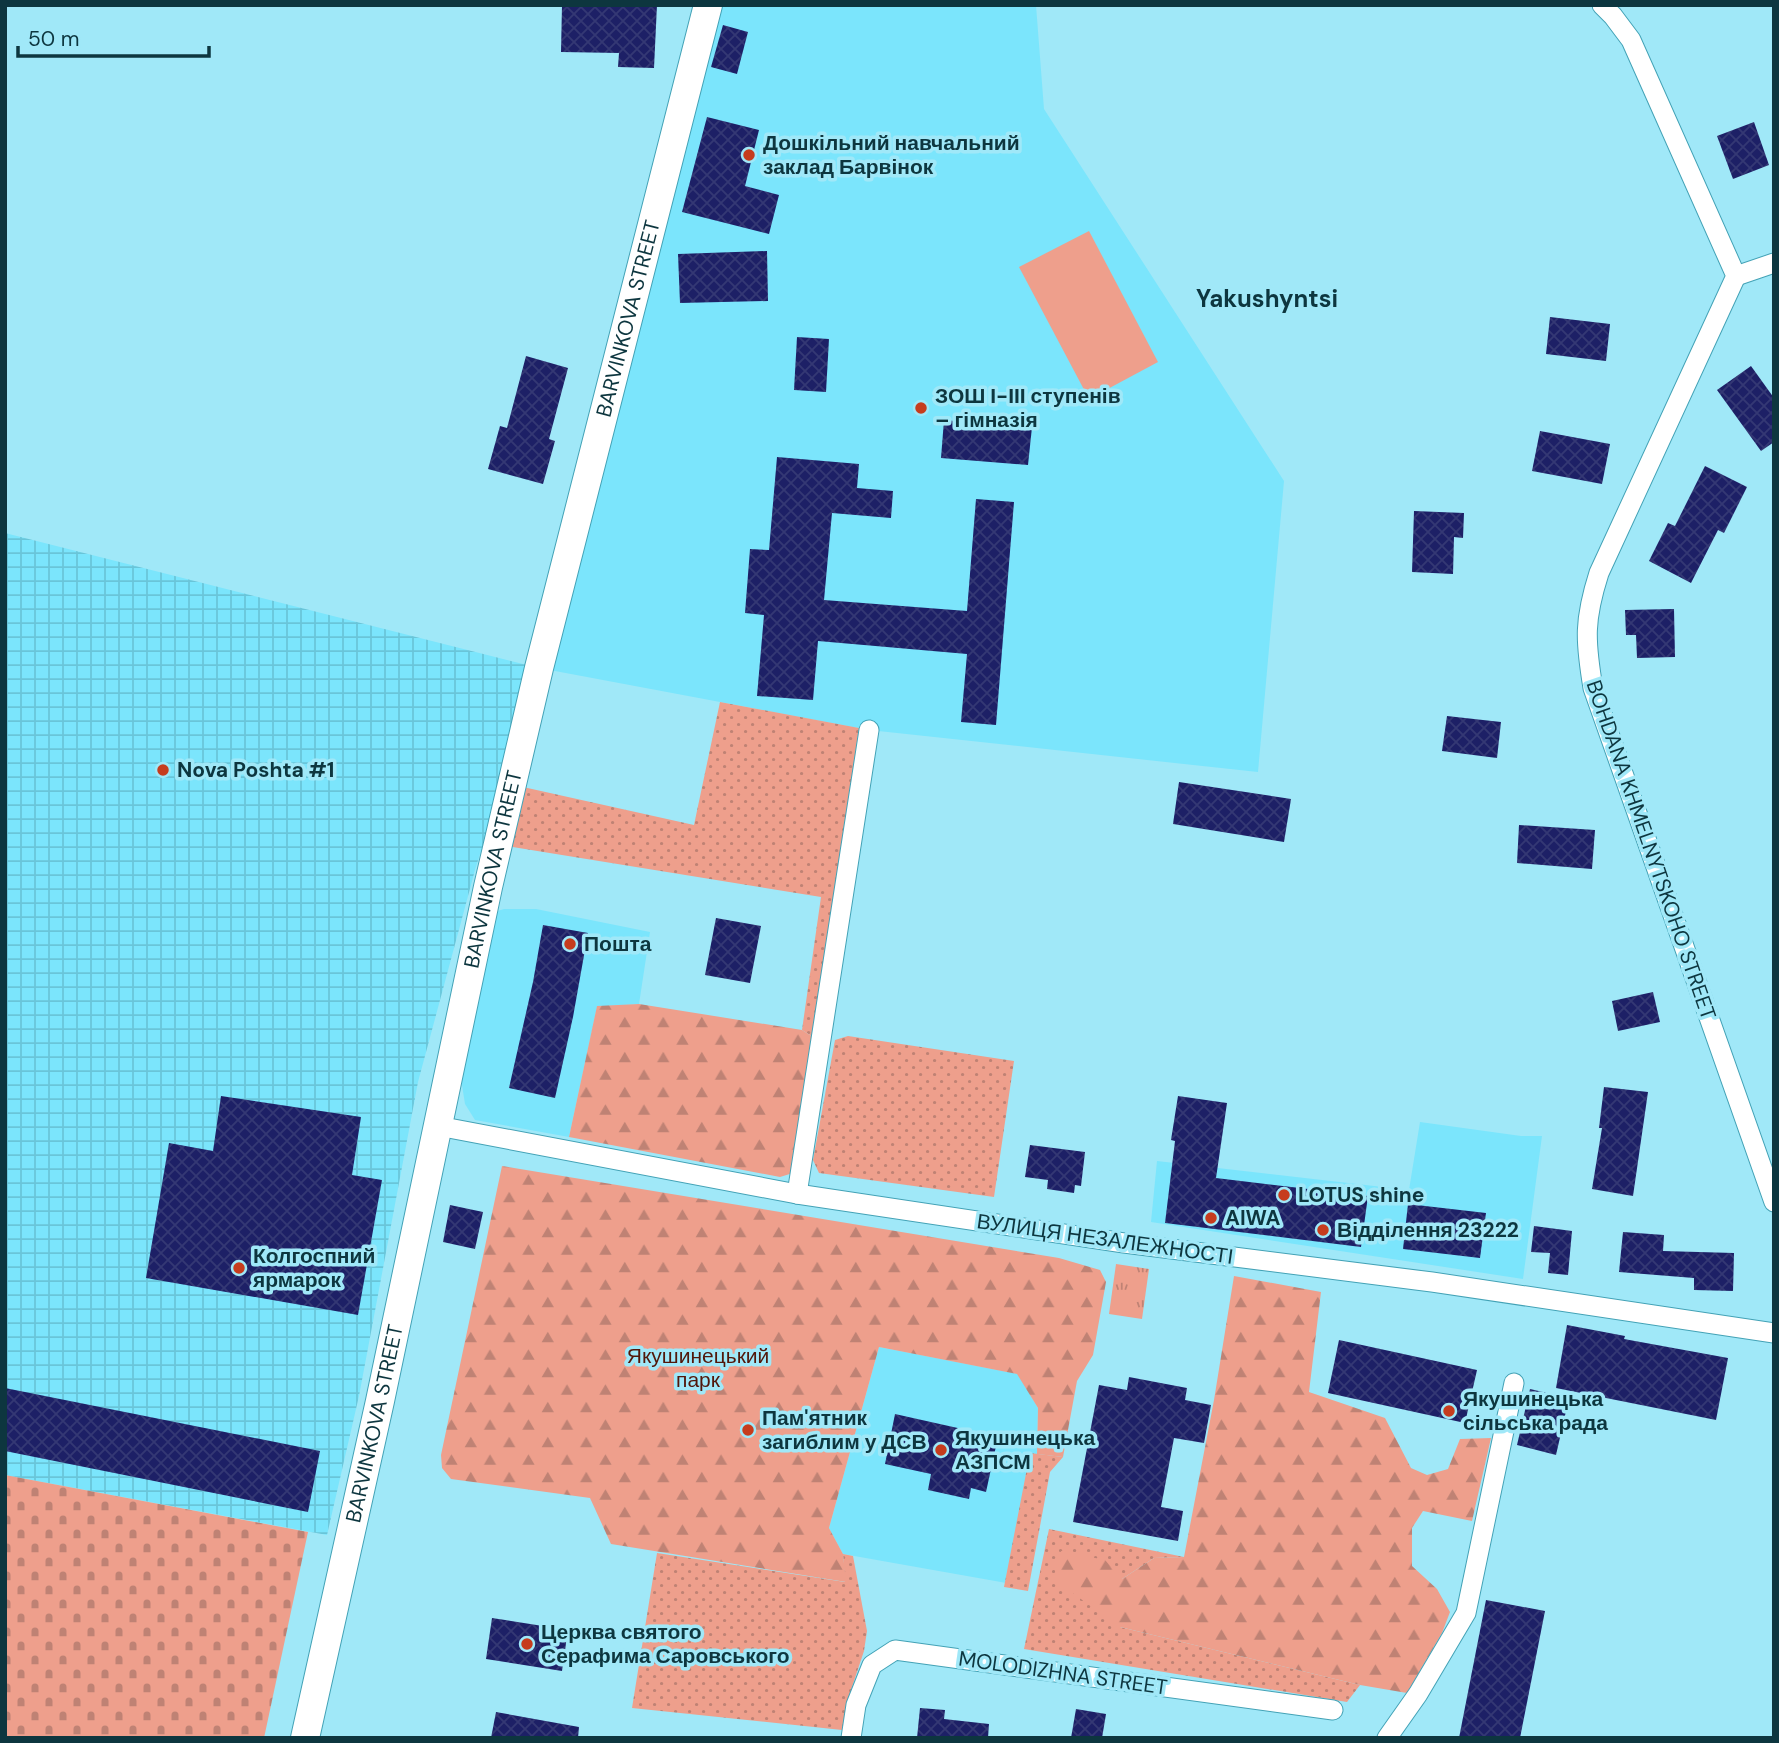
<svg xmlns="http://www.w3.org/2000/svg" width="1779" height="1743" viewBox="0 0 1779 1743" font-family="'DM Sans',sans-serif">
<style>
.built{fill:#7be5fc}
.industrial{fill:url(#industrial-grid)}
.grass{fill:url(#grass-dots)}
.forest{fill:url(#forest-firs)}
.cemetery{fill:url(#cemetery-stones)}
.park{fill:url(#park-tufts)}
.garden{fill:#ee9f8c}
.building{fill:url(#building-cross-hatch)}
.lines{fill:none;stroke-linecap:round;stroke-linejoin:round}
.street-casing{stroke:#43a2b6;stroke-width:21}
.secondary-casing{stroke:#43a2b6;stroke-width:30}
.street{stroke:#fff;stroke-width:19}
.secondary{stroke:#fff;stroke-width:28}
.poi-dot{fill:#c63c1d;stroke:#a0e8f8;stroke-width:2.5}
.labels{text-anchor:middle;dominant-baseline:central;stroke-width:7;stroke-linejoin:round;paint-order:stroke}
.poi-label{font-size:21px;font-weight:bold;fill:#0d363f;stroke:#a0e8f8;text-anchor:start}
.street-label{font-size:21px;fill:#0d363f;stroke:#a0e8f8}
.park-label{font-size:21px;fill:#51170a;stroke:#a0e8f8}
.quarter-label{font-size:24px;font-weight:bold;fill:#0d363f;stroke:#a0e8f8}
</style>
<defs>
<pattern id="industrial-grid" width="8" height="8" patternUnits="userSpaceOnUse" patternTransform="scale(1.75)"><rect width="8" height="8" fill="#7be5fc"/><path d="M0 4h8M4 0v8" fill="none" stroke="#69c5d9"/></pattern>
<pattern id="grass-dots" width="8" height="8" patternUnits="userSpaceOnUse" patternTransform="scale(1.75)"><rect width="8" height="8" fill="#ee9f8c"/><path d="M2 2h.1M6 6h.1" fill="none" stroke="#bf8274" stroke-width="1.8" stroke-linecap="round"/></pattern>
<pattern id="forest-firs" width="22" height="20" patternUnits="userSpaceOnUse" patternTransform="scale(1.75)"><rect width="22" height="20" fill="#ee9f8c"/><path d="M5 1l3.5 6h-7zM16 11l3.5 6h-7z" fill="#bf8274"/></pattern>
<pattern id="cemetery-stones" width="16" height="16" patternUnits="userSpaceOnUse" patternTransform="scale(1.75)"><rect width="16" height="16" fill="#ee9f8c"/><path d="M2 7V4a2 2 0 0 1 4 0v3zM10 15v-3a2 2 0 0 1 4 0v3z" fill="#bf8274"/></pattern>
<pattern id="park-tufts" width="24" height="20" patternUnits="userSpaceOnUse" patternTransform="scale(1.75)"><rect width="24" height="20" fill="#ee9f8c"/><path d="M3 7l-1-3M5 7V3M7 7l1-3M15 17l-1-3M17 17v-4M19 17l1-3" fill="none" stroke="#bf8274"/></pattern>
<pattern id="building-cross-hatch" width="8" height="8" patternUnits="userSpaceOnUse" patternTransform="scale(1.75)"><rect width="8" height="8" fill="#1d2066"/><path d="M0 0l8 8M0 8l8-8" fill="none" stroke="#343874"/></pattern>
</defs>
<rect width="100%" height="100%" fill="#a0e8f8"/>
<g class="built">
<path d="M 708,5 L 1036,5 L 1044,109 L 1284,481 L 1258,772 L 869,730 L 539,668 Z"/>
<path d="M 504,909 L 536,909 L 650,932 L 639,1004 L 597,1007 L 569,1137 L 475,1120 L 465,1104 L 461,1079 L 494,912 Z"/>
<path d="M 1420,1122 L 1521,1136 L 1542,1136 L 1523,1279 L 1151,1222 L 1157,1161 L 1409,1190 Z"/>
<path d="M 879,1347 L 1018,1374 L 1038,1408 L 1037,1454 L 1012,1584 L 843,1554 L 829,1528 Z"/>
</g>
<path class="industrial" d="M 5,533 L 539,668 L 475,870 L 418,1082 L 359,1396 L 327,1535 L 5,1475 Z"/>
<g class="grass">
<path d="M 720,702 L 859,728 L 813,1037 L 802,1030 L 821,897 L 506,846 L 523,787 L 694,825 Z"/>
<path d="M 848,1036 L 1014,1061 L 994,1197 L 819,1173 L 813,1160 L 835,1040 Z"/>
<path d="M 1030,1453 L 1063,1457 L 1050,1472 L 1028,1591 L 1004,1587 Z"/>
<path d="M 1049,1529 L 1184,1557 L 1154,1558 L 1122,1579 L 1120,1627 L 1360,1685 L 1347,1702 L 1024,1649 Z"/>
<path d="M 657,1553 L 845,1582 L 843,1554 L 853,1556 L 867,1631 L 864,1651 L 847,1702 L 842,1730 L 632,1708 Z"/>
</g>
<g class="forest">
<path d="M 639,1004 L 802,1030 L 813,1037 L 793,1173 L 780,1177 L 569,1137 L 597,1006 Z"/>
<path d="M 502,1166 L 1059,1258 L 1100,1270 L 1106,1282 L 1093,1355 L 1077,1381 L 1063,1457 L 1037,1454 L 1038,1408 L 1017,1374 L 879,1347 L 829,1528 L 843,1554 L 846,1582 L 611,1544 L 590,1498 L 451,1479 L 442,1468 L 441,1455 Z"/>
<path d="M 1234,1276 L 1321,1292 L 1309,1392 L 1385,1418 L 1411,1468 L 1427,1475 L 1448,1469 L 1460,1439 L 1491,1438 L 1472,1521 L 1423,1511 L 1412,1528 L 1412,1566 L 1437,1589 L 1450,1612 L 1442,1633 L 1407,1693 L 1360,1685 L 1120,1627 L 1053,1579 L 1061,1551 L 1105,1560 L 1122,1579 L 1154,1558 L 1184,1557 L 1214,1400 Z"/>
</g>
<path class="cemetery" d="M 5,1475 L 308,1532 L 264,1738 L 5,1738 Z"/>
<path class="park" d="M 1116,1264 L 1149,1269 L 1142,1319 L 1109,1314 Z"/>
<path class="garden" d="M 1089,231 L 1158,362 L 1089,399 L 1019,267 Z"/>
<g class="building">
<path d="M 562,5 L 657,5 L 654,68 L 618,67 L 619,53 L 561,52 Z"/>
<path d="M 723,25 L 748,32 L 737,74 L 711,67 Z"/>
<path d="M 707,117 L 759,130 L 745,186 L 779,195 L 769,234 L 682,212 Z"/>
<path d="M 1754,122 L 1769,165 L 1733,179 L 1717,136 Z"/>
<path d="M 767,251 L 768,301 L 680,303 L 678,254 Z"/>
<path d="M 1550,317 L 1610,324 L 1606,361 L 1546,354 Z"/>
<path d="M 797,337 L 829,339 L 826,392 L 794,390 Z"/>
<path d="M 526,356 L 568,368 L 549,439 L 555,441 L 543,484 L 488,469 L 500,426 L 507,428 Z"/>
<path d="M 1751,366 L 1774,398 L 1774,442 L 1761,451 L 1717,390 Z"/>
<path d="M 944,420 L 1032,427 L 1028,465 L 941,458 Z"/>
<path d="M 1540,431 L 1610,444 L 1602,484 L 1532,471 Z"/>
<path d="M 777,457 L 859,464 L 857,488 L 893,491 L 891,518 L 832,513 L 824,600 L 967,611 L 976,499 L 1014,502 L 996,725 L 961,722 L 967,654 L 818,641 L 813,700 L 757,696 L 764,615 L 745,613 L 750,549 L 769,550 Z"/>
<path d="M 1705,466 L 1747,487 L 1724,533 L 1718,530 L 1691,583 L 1649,561 L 1668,523 L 1675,526 Z"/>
<path d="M 1414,511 L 1464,513 L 1463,538 L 1454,537 L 1453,574 L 1412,572 Z"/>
<path d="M 1674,609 L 1675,657 L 1637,658 L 1636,635 L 1626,635 L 1625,610 Z"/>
<path d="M 1447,716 L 1501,722 L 1497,758 L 1442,751 Z"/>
<path d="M 1179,782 L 1291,799 L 1284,842 L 1173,824 Z"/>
<path d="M 1519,825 L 1595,830 L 1592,869 L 1517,863 Z"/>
<path d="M 716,918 L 761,926 L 750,983 L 705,975 Z"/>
<path d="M 543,925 L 588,933 L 573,1017 L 555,1098 L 509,1088 L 533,982 Z"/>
<path d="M 1653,992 L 1660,1022 L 1618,1031 L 1612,1001 Z"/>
<path d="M 1604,1087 L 1648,1092 L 1633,1196 L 1592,1189 L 1602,1128 L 1599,1128 Z"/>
<path d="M 221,1096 L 361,1117 L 352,1175 L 382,1180 L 358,1315 L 146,1278 L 169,1143 L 213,1151 Z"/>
<path d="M 1178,1096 L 1227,1103 L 1216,1178 L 1368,1196 L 1361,1247 L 1165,1223 L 1175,1141 L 1171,1140 Z"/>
<path d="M 1030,1145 L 1085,1152 L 1081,1186 L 1075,1185 L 1074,1193 L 1047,1189 L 1048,1180 L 1025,1177 Z"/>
<path d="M 1408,1204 L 1486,1213 L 1480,1258 L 1403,1249 Z"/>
<path d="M 450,1205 L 483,1212 L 475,1249 L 443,1242 Z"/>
<path d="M 1534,1226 L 1572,1231 L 1568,1275 L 1548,1273 L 1550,1253 L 1531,1252 Z"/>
<path d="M 1623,1232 L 1664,1235 L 1663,1251 L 1734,1253 L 1733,1291 L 1694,1290 L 1694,1278 L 1619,1272 Z"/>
<path d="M 1567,1325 L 1625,1336 L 1624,1339 L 1728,1358 L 1716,1420 L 1556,1388 Z"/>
<path d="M 1339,1340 L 1477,1370 L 1465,1423 L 1328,1393 Z"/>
<path d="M 1129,1377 L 1187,1388 L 1185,1400 L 1211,1405 L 1204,1443 L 1174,1438 L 1161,1507 L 1183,1511 L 1178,1541 L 1073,1522 L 1099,1385 L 1127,1390 Z"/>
<path d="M 5,1388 L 320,1451 L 308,1512 L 5,1451 Z"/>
<path d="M 1530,1389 L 1569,1398 L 1556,1455 L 1517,1445 Z"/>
<path d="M 895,1414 L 998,1437 L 986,1492 L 971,1488 L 969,1499 L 928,1490 L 931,1474 L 885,1464 Z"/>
<path d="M 1486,1600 L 1545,1611 L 1520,1738 L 1459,1738 Z"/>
<path d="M 492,1618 L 568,1630 L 562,1671 L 486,1659 Z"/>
<path d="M 920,1708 L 945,1710 L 944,1719 L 989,1724 L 988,1738 L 917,1738 Z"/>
<path d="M 1076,1709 L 1106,1714 L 1102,1738 L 1071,1738 Z"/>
<path d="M 496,1712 L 579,1727 L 578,1738 L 491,1738 Z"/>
</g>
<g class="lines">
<g class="street-casing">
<g id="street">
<path d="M 1602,5 L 1613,16 L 1631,40 L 1736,276 L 1599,573 C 1584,620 1585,640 1593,688 L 1774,1202"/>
<path d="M 1736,276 L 1774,263"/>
<path d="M 438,1126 L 797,1194 L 1124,1243 L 1432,1282 L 1774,1333"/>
<path d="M 797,1194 L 869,730"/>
<path d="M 851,1738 L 856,1705 L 872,1665 L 895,1650 L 1333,1710"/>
<path d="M 1387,1738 L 1418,1694 L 1466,1613 L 1514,1383"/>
</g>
</g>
<g class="secondary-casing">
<g id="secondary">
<path id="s1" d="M 305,1738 L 380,1401 L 488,887 L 539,668 L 708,5"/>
</g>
</g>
<use href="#street" class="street"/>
<use href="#secondary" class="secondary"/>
</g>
<g class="poi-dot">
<circle cx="749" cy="155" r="7"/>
<circle cx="921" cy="408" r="7"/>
<circle cx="163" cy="770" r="7"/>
<circle cx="570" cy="944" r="7"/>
<circle cx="1284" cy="1195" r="7"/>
<circle cx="1211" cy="1218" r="7"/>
<circle cx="1323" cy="1230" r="7"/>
<circle cx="239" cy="1268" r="7"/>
<circle cx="1449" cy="1411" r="7"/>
<circle cx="748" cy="1430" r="7"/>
<circle cx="941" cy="1450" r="7"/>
<circle cx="527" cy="1644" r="7"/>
</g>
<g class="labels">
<g class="poi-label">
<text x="763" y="143">Дошкільний навчальний<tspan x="763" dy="24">заклад Барвінок</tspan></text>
<text x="935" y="396">ЗОШ І-ІІІ ступенів<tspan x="935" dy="24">– гімназія</tspan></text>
<text x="177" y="770">Nova Poshta #1</text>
<text x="584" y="944">Пошта</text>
<text x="1298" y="1195">LOTUS shine</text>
<text x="1225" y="1218">AIWA</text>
<text x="1337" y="1230">Відділення 23222</text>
<text x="253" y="1256">Колгоспний<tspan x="253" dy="24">ярмарок</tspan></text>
<text x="1463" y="1399">Якушинецька<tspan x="1463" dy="24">сільська рада</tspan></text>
<text x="762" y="1418">Пам'ятник<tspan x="762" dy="24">загиблим у ДСВ</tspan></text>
<text x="955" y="1438">Якушинецька<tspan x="955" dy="24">АЗПСМ</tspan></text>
<text x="541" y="1632">Церква святого<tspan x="541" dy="24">Серафима Саровського</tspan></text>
</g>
<g class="street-label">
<text stroke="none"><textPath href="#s1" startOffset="1456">BARVINKOVA STREET</textPath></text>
<text transform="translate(1651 850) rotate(71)">BOHDANA KHMELNYTSKOHO STREET</text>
<text stroke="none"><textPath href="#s1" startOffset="889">BARVINKOVA STREET</textPath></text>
<text transform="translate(1105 1239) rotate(8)">ВУЛИЦЯ НЕЗАЛЕЖНОСТІ</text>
<text stroke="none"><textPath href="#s1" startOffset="322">BARVINKOVA STREET</textPath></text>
<text transform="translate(1063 1673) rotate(8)">MOLODIZHNA STREET</text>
</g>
<g class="park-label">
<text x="698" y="1356">Якушинецький<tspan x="698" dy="24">парк</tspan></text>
</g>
<g class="quarter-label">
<text x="1267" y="298">Yakushyntsi</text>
</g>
</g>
<rect width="1779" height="1743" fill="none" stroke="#0d363f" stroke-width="14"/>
<path d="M18 46v10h191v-10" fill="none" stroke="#0d363f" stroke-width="3.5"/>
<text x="28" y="46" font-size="21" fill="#0d363f" stroke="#a0e8f8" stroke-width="5" paint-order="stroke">50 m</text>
</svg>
